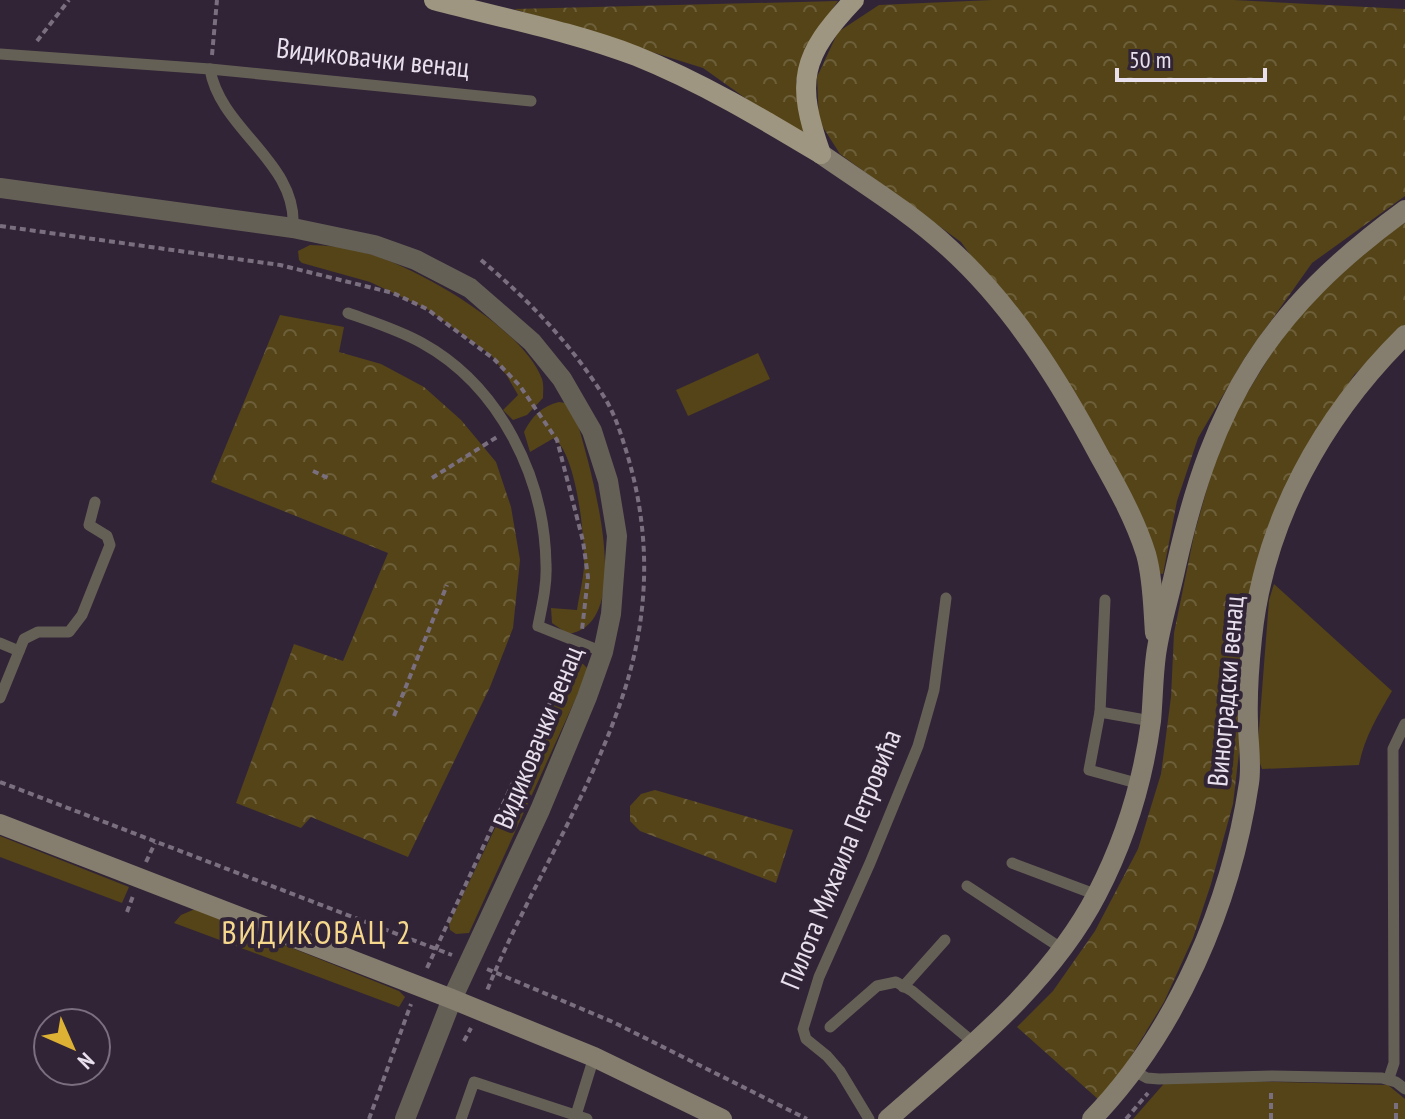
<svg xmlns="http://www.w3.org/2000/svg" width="1405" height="1119" viewBox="0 0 1405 1119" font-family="'PT Sans Narrow',sans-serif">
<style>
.grass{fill:#544418}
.forest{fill:url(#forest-crowns)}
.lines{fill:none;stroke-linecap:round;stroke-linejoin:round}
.path{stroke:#7a6f7f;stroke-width:4;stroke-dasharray:6 4;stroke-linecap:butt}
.lane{stroke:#656056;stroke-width:11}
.street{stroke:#656056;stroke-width:20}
.secondary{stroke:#857e6e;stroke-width:20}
.primary{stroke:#9e9680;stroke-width:20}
.labels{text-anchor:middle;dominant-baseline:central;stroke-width:8;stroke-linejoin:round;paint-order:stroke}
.street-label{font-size:28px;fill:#e8e0ec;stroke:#312437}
.quarter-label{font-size:32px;letter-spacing:2px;fill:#f6d88d;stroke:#312437}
</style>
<defs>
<pattern id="forest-crowns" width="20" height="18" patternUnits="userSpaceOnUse" patternTransform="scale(2)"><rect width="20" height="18" fill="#544418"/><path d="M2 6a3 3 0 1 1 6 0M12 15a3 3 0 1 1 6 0" fill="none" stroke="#6d5f3a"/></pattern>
</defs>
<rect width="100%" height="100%" fill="#312437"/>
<g class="grass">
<path d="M 310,245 C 326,245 343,247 359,251 C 411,263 523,327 542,379 C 544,385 543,392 543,398 L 527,415 L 513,420 L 503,410 L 518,395 L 507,376 L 491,355 L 427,309 L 370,282 L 302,263 L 299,260 L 298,251 Z"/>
<path d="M 758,353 L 770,379 L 688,416 L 676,390 Z"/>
<path d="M 559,402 L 566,403 L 575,414 C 587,457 640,624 568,634 L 552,623 L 551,608 L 577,610 C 579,596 583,581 584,566 C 585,538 577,456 554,438 L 530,452 L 524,432 C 532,416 542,406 559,402 Z"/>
<path d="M 1274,584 L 1392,691 C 1378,715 1364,738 1359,765 L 1262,769 L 1257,755 L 1269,600 Z"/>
<path d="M 577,663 L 583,664 L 587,668 L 586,676 L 469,933 L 456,934 L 450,930 L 449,924 L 571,670 Z"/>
<path d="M 0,836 L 129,887 L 122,903 L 0,857 Z"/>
<path d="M 195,909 L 399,991 L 405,997 L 399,1007 L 174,923 L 181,915 Z"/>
<path d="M 1168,1079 L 1388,1085 L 1405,1099 L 1405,1119 L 1133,1119 Z"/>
</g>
<g class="forest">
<path d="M 992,0 L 1234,0 L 1405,9 L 1405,196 L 1312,263 L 1246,356 L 1198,438 L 1177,501 L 1163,574 L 1156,573 L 1038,348 L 961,242 L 840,154 L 819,121 L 817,77 L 838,32 L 879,5 Z"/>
<path d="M 838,1 L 809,43 L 796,82 L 813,146 L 703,68 L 514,9 Z"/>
<path d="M 1405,220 L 1405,327 L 1354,375 L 1296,466 L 1241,690 L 1239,753 L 1233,804 L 1211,884 L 1193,938 L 1164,1002 L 1127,1063 L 1099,1100 L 1017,1027 L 1053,991 L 1095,931 L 1138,849 L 1161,774 L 1171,697 L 1174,633 L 1194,535 L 1212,471 L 1236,411 L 1279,341 L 1326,283 Z"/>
<path d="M 280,315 L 344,327 L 339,352 L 381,364 L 424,387 L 461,420 L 496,462 L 511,507 L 520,560 L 513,628 L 490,687 L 408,857 L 311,817 L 301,828 L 236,803 L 294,644 L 343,661 L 388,553 L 211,482 Z"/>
<path d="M 655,790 L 793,830 L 776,883 L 640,831 L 630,821 L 630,806 L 641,794 Z"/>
</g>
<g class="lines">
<g class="path">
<path d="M 37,41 L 69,0"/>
<path d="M 212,55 L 217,0"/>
<path d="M 0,226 L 280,265 L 393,293 L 427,309 L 494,359 L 520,386 L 557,440 L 583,541 L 588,577 L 582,630"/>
<path d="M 481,260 C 529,300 573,346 606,400 C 616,417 622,437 628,457 C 652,539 649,620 621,701 C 586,803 526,894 486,993"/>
<path d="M 313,471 L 328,478"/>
<path d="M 432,478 L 497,437"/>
<path d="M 394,716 L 447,585"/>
<path d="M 0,782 L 452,955"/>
<path d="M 146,862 L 155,843"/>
<path d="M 127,912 L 133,896"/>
<path d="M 427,968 L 573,653"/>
<path d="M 487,969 L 613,1022 L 807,1119"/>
<path d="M 464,1041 L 471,1028"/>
<path d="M 369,1119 L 411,1004"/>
<path d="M 1126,1119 L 1148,1093"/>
<path d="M 1271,1119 L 1271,1090"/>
<path d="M 1396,1119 L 1396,1101"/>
</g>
<g class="lane">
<path d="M 0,54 L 210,69 L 531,101"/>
<path d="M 210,69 C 220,130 298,162 293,228"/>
<path d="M 348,313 C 373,322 399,330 422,343 C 500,386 545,478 546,565 C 547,585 542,606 538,626 L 603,652"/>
<path d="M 1105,600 L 1100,712 L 1089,770 L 1140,784"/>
<path d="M 0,643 L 19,651"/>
<path d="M 0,698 L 24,639 L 38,632 L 69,632 L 82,615 L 110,545 L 107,536 L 89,525 L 95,502"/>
<path d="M 1100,712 L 1151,721"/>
<path d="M 1012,863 L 1097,895"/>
<path d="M 967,886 L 1061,948"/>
<path d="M 903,987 L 945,940"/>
<path d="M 830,1027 L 877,986 L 896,982 L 912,991 L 974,1043"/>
<path d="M 1134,1071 L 1147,1078 L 1159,1079 L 1272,1076 L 1382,1078 L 1396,1082 L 1405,1089"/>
<path d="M 1389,1078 L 1394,1063 L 1393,749 L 1405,724"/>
<path d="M 576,1115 L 594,1057"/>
<path d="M 461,1119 L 474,1082 L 587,1119"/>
<path d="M 869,1119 L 840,1071 L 827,1056 L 806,1039 L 803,1029 L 819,977 L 870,863 L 918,746 L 934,690 L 946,598"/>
</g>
<path class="street" d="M 0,188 L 293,228 L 374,245 L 416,260 L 470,288 L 532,342 L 562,379 L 592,431 L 608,481 L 617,536 L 611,614 L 603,652 L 587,697 L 540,810 L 452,999 L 405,1119"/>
<g class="secondary">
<path d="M 821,154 C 864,184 910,212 949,248 C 1012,305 1059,380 1099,455 C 1117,487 1135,519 1146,554 C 1153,579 1153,607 1155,633"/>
<path d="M 0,824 L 452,999 L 594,1057 L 722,1119"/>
<path d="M 888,1119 C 964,1052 1050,985 1097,894 C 1125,840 1143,781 1151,721 C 1153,699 1153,677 1156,655 C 1160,625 1170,595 1176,566 C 1213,401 1268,310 1405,210"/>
<path d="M 1092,1119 C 1177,1031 1231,904 1249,783 C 1252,764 1248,742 1248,722 C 1247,694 1249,666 1252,638 C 1264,521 1323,416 1405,335"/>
</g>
<g class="primary">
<path d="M 434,0 C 501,18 571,31 636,56 C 701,82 761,118 821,154"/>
<path d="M 821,154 C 795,81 801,56 854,0"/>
</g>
</g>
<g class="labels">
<g class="street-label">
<text transform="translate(373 57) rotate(6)">Видиковачки венац</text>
<text transform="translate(1225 691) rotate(-85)">Виноградски венац</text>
<text transform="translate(537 737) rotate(-68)">Видиковачки венац</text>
<text transform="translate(840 859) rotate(-68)">Пилота Михаила Петровића</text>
</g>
<g class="quarter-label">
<text x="317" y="932">ВИДИКОВАЦ 2</text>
</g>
</g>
<g transform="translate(72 1047) rotate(135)"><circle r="38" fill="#312437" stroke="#7a6f7f" stroke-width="2"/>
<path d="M0-6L14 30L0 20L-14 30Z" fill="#ddb133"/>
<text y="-12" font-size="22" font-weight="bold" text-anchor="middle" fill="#e8e0ec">N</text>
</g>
<path d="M1117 68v12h148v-12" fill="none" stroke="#e8e0ec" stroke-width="4"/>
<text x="1129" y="68" font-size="24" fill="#e8e0ec" stroke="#312437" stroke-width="6" paint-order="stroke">50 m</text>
</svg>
